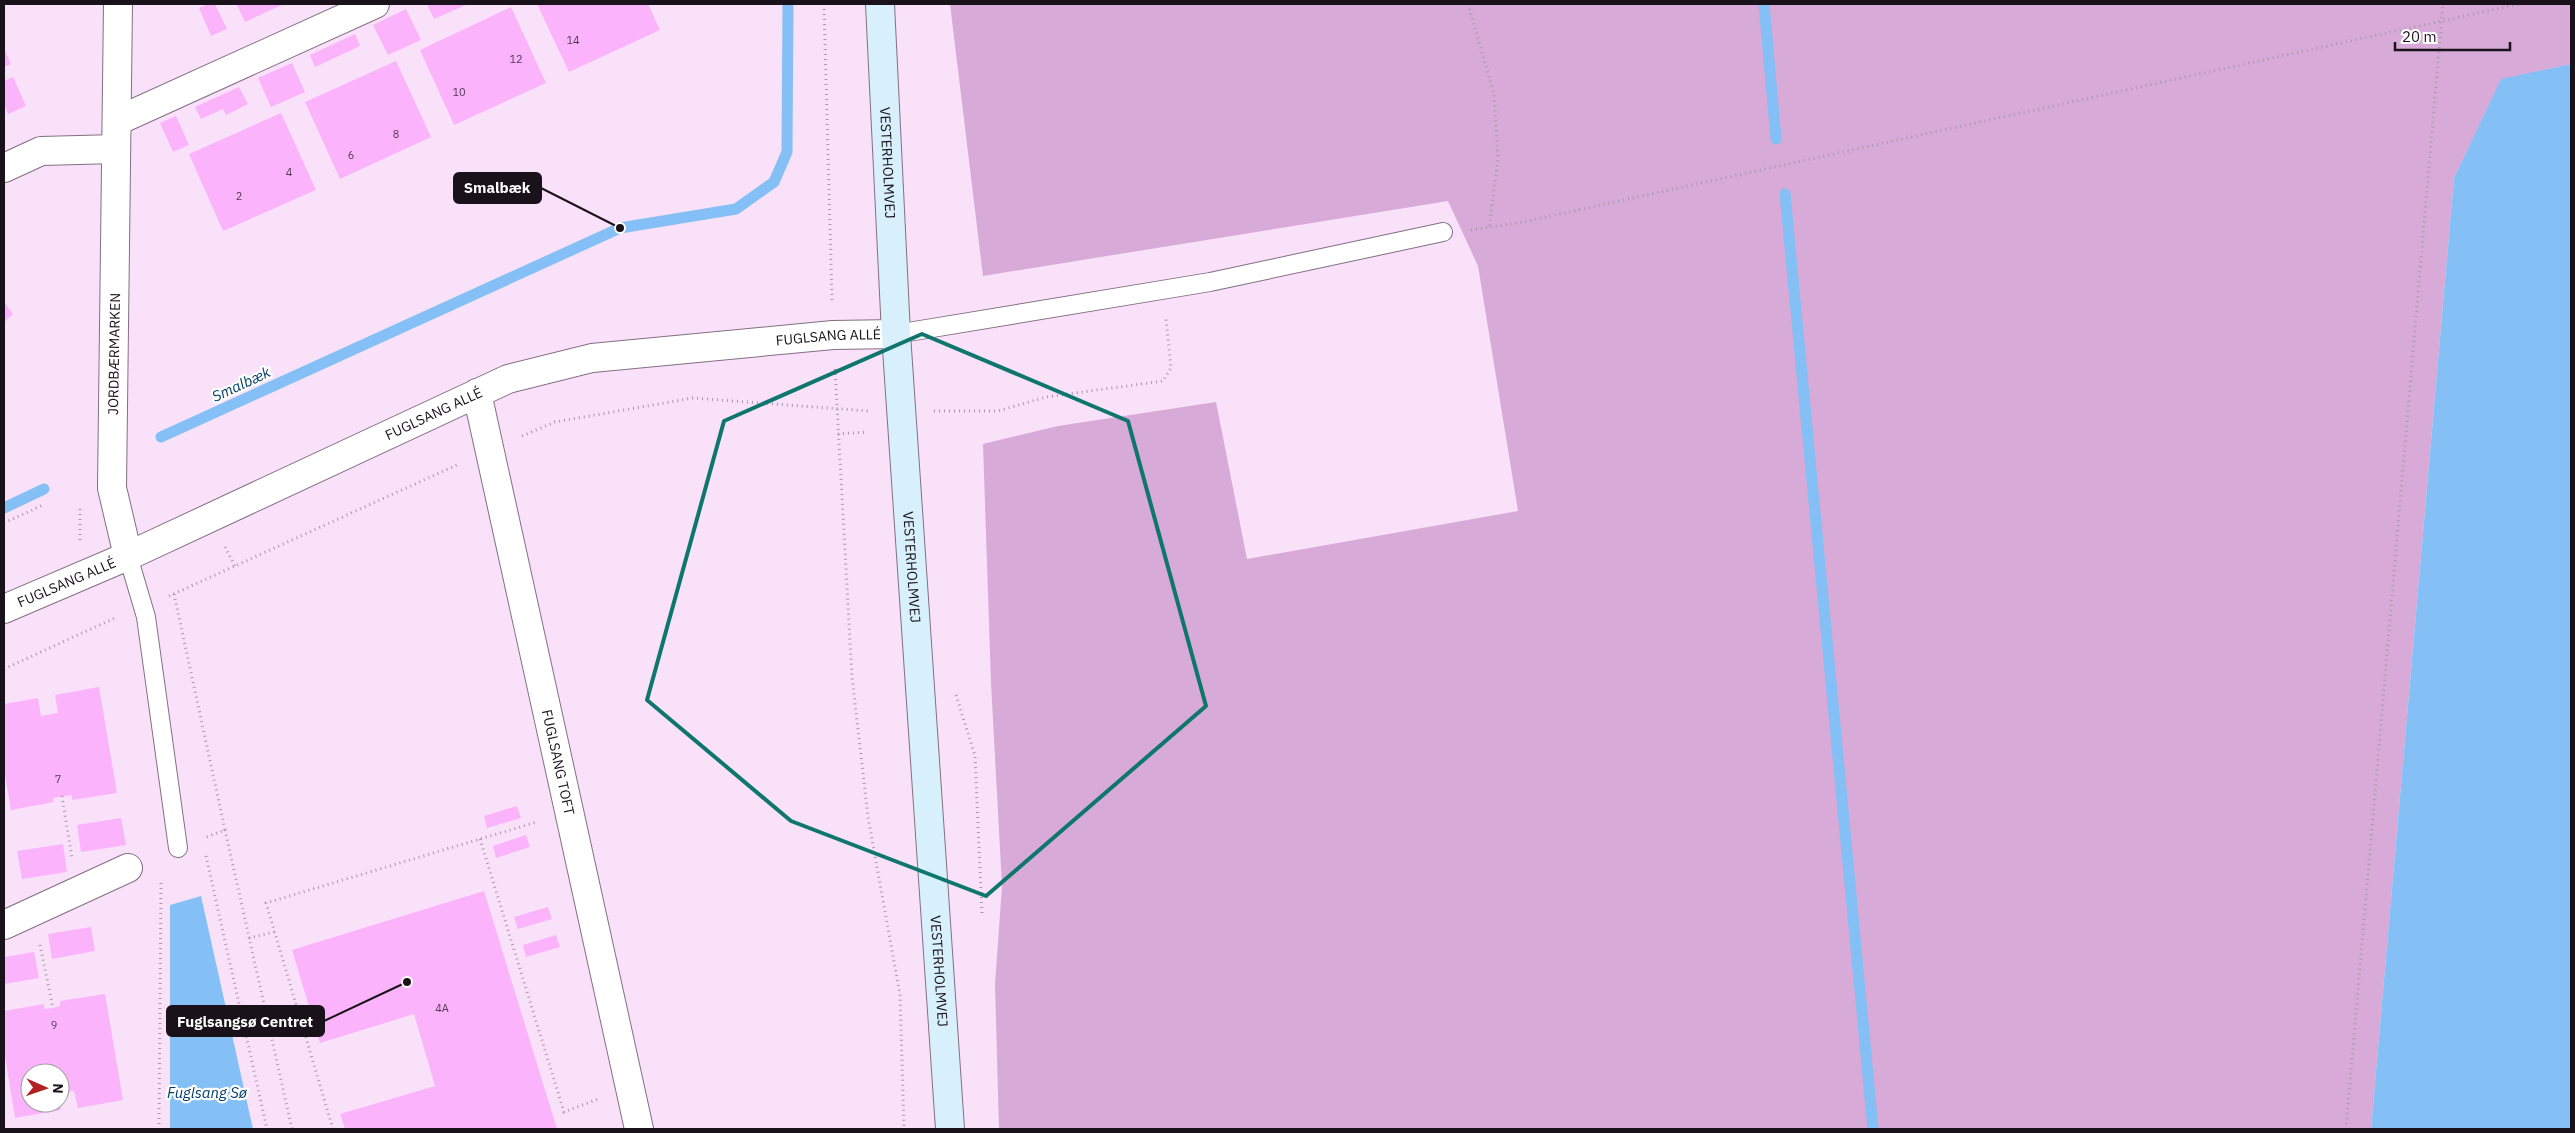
<svg xmlns="http://www.w3.org/2000/svg" width="2575" height="1133" viewBox="0 0 2575 1133" font-family="'IBM Plex Sans',sans-serif">
<style>
.green{fill:#d7aad7}
.water{fill:#84bff6}
.lines{fill:none;stroke-linecap:round;stroke-linejoin:round}
.stream{stroke:#84bff6;stroke-width:11}
.building{fill:#fbb3fc}
.lane-casing{stroke:#836f83;stroke-width:20}
.street-casing{stroke:#836f83;stroke-width:30}
.secondary-casing{stroke:#836f83;stroke-width:30}
.path{stroke:#aa98aa;stroke-width:3;stroke-dasharray:1 4;stroke-linecap:butt}
.lane{stroke:#fff;stroke-width:18}
.street{stroke:#fff;stroke-width:28}
.secondary{stroke:#d7f0fb;stroke-width:28}
.marked{fill:none;stroke:#0f766e;stroke-width:4;stroke-linejoin:round}
.labels{text-anchor:middle;dominant-baseline:central;stroke-width:4.5;stroke-linejoin:round;paint-order:stroke}
.number-label{font-size:11px;fill:#523a52}
.street-label{font-size:14px;fill:#1a121a;stroke:#fff}
.water-label{font-size:15px;font-style:italic;fill:#023d69;stroke:#fff}
.leader{fill:none;stroke:#1a121a;stroke-width:2}
.callout-dot{fill:#1a121a;stroke:#fff;stroke-width:2}
.callout{fill:#1a121a;stroke:#1a121a;stroke-width:2}
.callout-label{font-size:15px;text-anchor:middle;font-weight:bold;fill:#fff}
</style>
<rect width="100%" height="100%" fill="#f9e2f9"/>
<path class="green" d="M 950,4 L 2571,4 L 2571,64 L 2501,80 L 2454,178 L 2371,1129 L 999,1129 L 995,984 L 1002,886 L 991,683 L 983,444 L 1058,426 L 1216,402 L 1247,559 L 1518,511 L 1478,266 L 1448,201 L 983,276 Z"/>
<g class="water">
<path d="M 2571,64 L 2571,1129 L 2371,1129 L 2454,178 L 2501,79 Z"/>
<path d="M 201,896 L 253,1129 L 170,1129 L 170,905 Z"/>
</g>
<g class="lines">
<g class="stream">
<path d="M 1764,4 L 1776,139"/>
<path d="M 1785,194 L 1873,1129"/>
<path d="M 161,437 L 620,228 L 736,209 L 774,182 L 787,152 L 788,4"/>
<path d="M 4,508 L 44,489"/>
</g>
</g>
<g class="building">
<path d="M 208,4 L 215,4 L 227,29 L 211,36 L 199,8 Z"/>
<path d="M 239,4 L 284,4 L 245,22 L 237,5 Z"/>
<path d="M 427,4 L 468,4 L 434,19 Z"/>
<path d="M 537,4 L 648,4 L 660,30 L 569,72 Z"/>
<path d="M 511,7 L 546,83 L 454,125 L 420,50 Z"/>
<path d="M 406,9 L 421,40 L 388,55 L 373,25 Z"/>
<path d="M 355,34 L 360,46 L 315,67 L 310,55 Z"/>
<path d="M 4,48 L 11,64 L 4,67 Z"/>
<path d="M 396,61 L 431,137 L 340,179 L 305,102 Z"/>
<path d="M 292,63 L 305,92 L 271,107 L 258,78 Z"/>
<path d="M 13,77 L 26,106 L 8,114 L 4,104 L 4,81 Z"/>
<path d="M 239,87 L 248,104 L 226,115 L 223,109 L 201,119 L 195,107 Z"/>
<path d="M 281,113 L 316,190 L 223,231 L 189,154 Z"/>
<path d="M 176,116 L 189,145 L 173,152 L 160,123 Z"/>
<path d="M 4,302 L 13,314 L 4,322 Z"/>
<path d="M 99,687 L 117,793 L 72,800 L 72,795 L 53,798 L 54,802 L 11,810 L 4,769 L 4,704 L 38,698 L 41,716 L 58,713 L 55,695 Z"/>
<path d="M 517,806 L 521,818 L 487,828 L 484,816 Z"/>
<path d="M 121,818 L 126,845 L 81,852 L 77,825 Z"/>
<path d="M 526,835 L 530,847 L 496,858 L 493,846 Z"/>
<path d="M 63,844 L 67,872 L 22,879 L 17,851 Z"/>
<path d="M 484,891 L 557,1129 L 345,1129 L 340,1114 L 435,1086 L 414,1014 L 320,1043 L 292,950 Z"/>
<path d="M 548,907 L 552,919 L 518,929 L 514,917 Z"/>
<path d="M 91,927 L 95,951 L 52,959 L 48,934 Z"/>
<path d="M 556,935 L 560,947 L 526,957 L 523,945 Z"/>
<path d="M 34,952 L 39,978 L 4,984 L 4,957 Z"/>
<path d="M 105,994 L 123,1100 L 78,1108 L 74,1091 L 60,1093 L 60,1073 L 30,1073 L 30,1103 L 59,1103 L 61,1110 L 15,1118 L 4,1050 L 4,1011 L 44,1004 L 44,1009 L 53,1008 L 60,1006 L 60,1001 Z"/>
</g>
<g class="lines">
<g class="lane-casing">
<g id="lane">
<path d="M 896,334 L 1210,282 L 1443,232"/>
<path d="M 128,556 L 146,617 L 178,848"/>
</g>
</g>
<g class="street-casing">
<g id="street">
<path d="M 118,4 L 112,488 L 128,556"/>
<path d="M 117,121 L 375,4"/>
<path d="M 4,168 L 41,151 L 116,149"/>
<path id="s1" d="M 477,393 L 639,1129"/>
<path id="s2" d="M 4,609 L 128,556 L 508,379 L 592,358 L 833,335 L 896,334"/>
<path d="M 4,925 L 128,868"/>
</g>
</g>
<g class="secondary-casing">
<g id="secondary">
<path id="s3" d="M 880,4 L 896,334 L 950,1129"/>
</g>
</g>
<g class="path">
<path d="M 824,4 L 832,300"/>
<path d="M 1468,4 L 1494,94 L 1498,159 L 1489,228"/>
<path d="M 1471,230 L 1523,222 L 2519,4"/>
<path d="M 835,369 L 852,677 L 868,817 L 900,995 L 904,1129"/>
<path d="M 934,411 L 998,411 L 1046,397 L 1163,381 L 1171,368 L 1166,319"/>
<path d="M 838,434 L 868,432"/>
<path d="M 522,436 L 555,422 L 693,398 L 868,411"/>
<path d="M 80,509 L 80,540"/>
<path d="M 4,523 L 43,505"/>
<path d="M 225,547 L 235,566"/>
<path d="M 174,594 L 225,830 L 206,837"/>
<path d="M 169,596 L 459,464"/>
<path d="M 4,669 L 117,617"/>
<path d="M 956,695 L 975,756 L 982,914"/>
<path d="M 62,796 L 72,858"/>
<path d="M 225,830 L 292,1129"/>
<path d="M 480,839 L 564,1112 L 598,1099"/>
<path d="M 206,856 L 267,1129"/>
<path d="M 249,938 L 274,932"/>
<path d="M 40,945 L 53,1008"/>
<path d="M 159,1129 L 161,882"/>
<path d="M 333,1129 L 266,903 L 537,822"/>
<path d="M 2346,1129 L 2443,4"/>
</g>
<use href="#lane" class="lane"/>
<use href="#street" class="street"/>
<use href="#secondary" class="secondary"/>
</g>
<path class="marked" d="M 922,334 L 1128,421 L 1206,706 L 986,896 L 791,821 L 647,700 L 724,421 Z"/>
<g class="labels">
<g class="number-label">
<text x="573" y="40">14</text>
<text x="516" y="59">12</text>
<text x="459" y="92">10</text>
<text x="396" y="134">8</text>
<text x="351" y="155">6</text>
<text x="289" y="172">4</text>
<text x="239" y="196">2</text>
<text x="58" y="779">7</text>
<text x="442" y="1008">4A</text>
<text x="54" y="1025">9</text>
</g>
<g class="street-label">
<text stroke="none"><textPath href="#s3" startOffset="159">VESTERHOLMVEJ</textPath></text>
<text stroke="none"><textPath href="#s2" startOffset="878">FUGLSANG ALLÉ</textPath></text>
<text transform="translate(114 354) rotate(-89)">JORDBÆRMARKEN</text>
<text stroke="none"><textPath href="#s2" startOffset="472">FUGLSANG ALLÉ</textPath></text>
<text stroke="none"><textPath href="#s3" startOffset="564">VESTERHOLMVEJ</textPath></text>
<text stroke="none"><textPath href="#s2" startOffset="68">FUGLSANG ALLÉ</textPath></text>
<text stroke="none"><textPath href="#s1" startOffset="378">FUGLSANG TOFT</textPath></text>
<text stroke="none"><textPath href="#s3" startOffset="969">VESTERHOLMVEJ</textPath></text>
</g>
<g class="water-label">
<text transform="translate(241 384) rotate(-25)">Smalbæk</text>
<text x="207" y="1092">Fuglsang Sø</text>
</g>
</g>
<path class="leader" d="M620 228L541 188M407 982L324 1021"/>
<g class="callout-dot">
<circle cx="620" cy="228" r="5"/>
<circle cx="407" cy="982" r="5"/>
</g>
<g class="callout">
<rect x="454" y="173" width="87" height="30" rx="5"/>
<rect x="167" y="1006" width="157" height="30" rx="5"/>
</g>
<g class="callout-label">
<text x="497" y="193">Smalbæk</text>
<text x="245" y="1027">Fuglsangsø Centret</text>
</g>
<rect width="2575" height="1133" fill="none" stroke="#1a121a" stroke-width="10"/>
<g transform="translate(45 1088) rotate(92)"><circle r="24" fill="#ffffff" stroke="#a3a0a3"/>
<path d="M0-4L9 19L0 12L-9 19Z" fill="#b12121"/>
<text y="-8" font-size="14" font-weight="bold" text-anchor="middle" fill="#1a121a">N</text>
</g>
<path d="M2395 42v8h115v-8" fill="none" stroke="#1a121a" stroke-width="2.5"/>
<text x="2402" y="42" font-size="15" fill="#1a121a" stroke="#ffffff" stroke-width="4" paint-order="stroke">20 m</text>
</svg>
